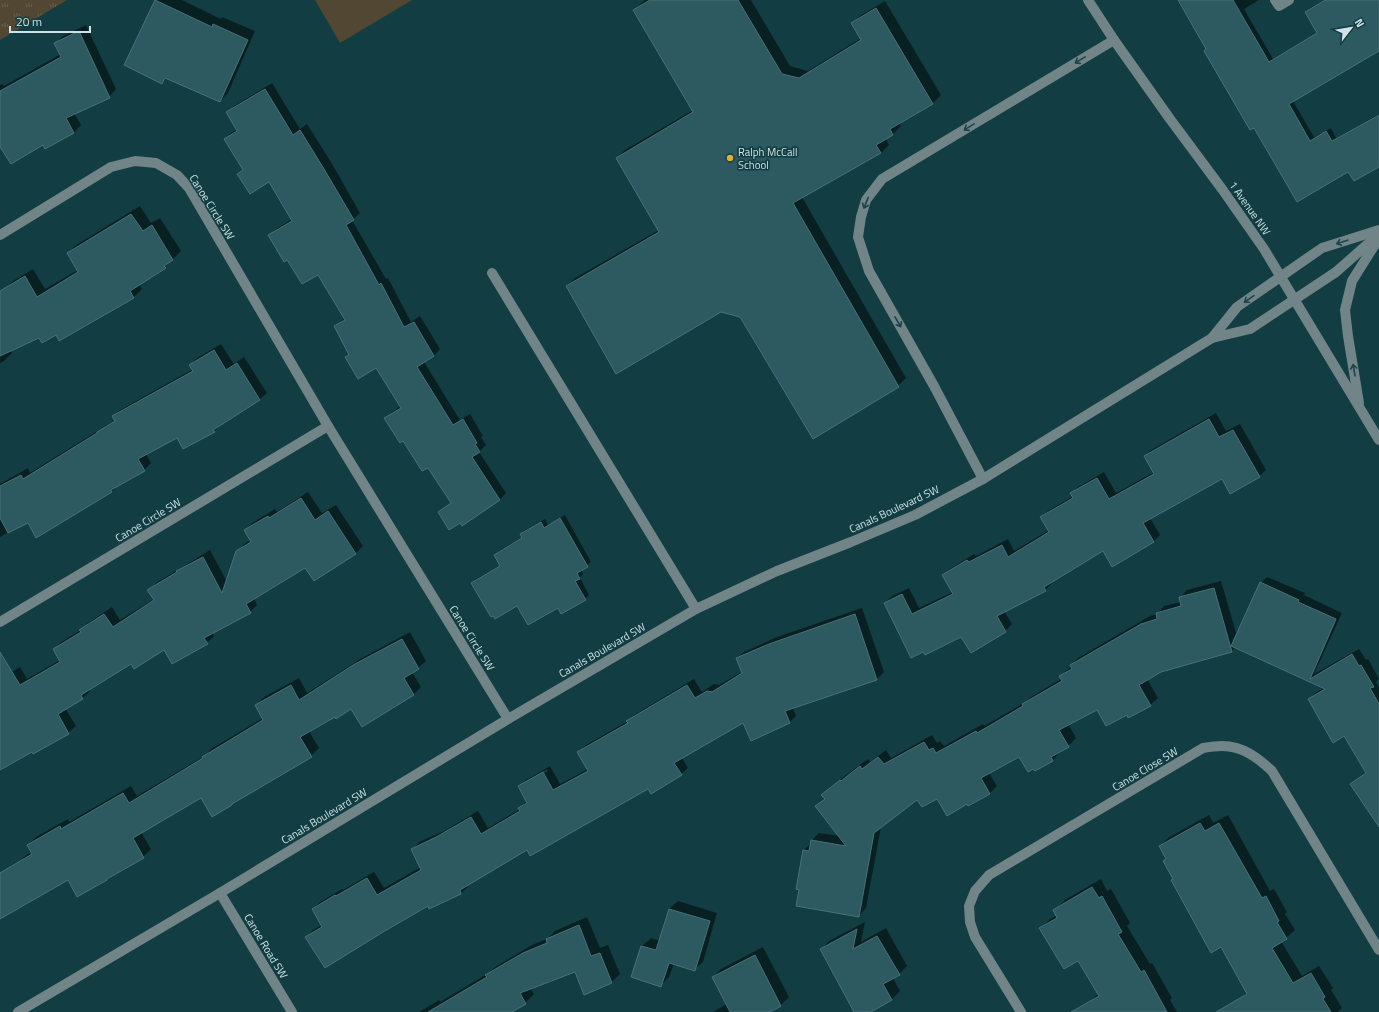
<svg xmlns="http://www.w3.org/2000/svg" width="1379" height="1012" viewBox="0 0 1379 1012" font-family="'Titillium Web',sans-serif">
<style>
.grass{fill:url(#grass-tufts)}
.pitch{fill:#514733}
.shadow{fill:#0007;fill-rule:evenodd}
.building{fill:#2d5a60;stroke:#487178}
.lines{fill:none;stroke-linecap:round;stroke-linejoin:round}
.minor{stroke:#718487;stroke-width:10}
.oneway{stroke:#1c444a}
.poi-dot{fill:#e1af34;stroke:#123d43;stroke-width:1.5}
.labels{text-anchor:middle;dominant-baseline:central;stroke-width:3.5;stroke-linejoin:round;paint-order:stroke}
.poi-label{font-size:11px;fill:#cde3e6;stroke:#123d43;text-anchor:start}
.street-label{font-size:11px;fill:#cde3e6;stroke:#123d43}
</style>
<defs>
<pattern id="grass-tufts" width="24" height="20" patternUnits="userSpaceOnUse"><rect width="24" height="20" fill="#514733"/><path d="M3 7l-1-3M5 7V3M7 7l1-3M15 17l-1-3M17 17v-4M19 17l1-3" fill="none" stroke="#696151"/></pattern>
</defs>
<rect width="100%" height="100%" fill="#123d43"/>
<path class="grass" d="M 0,0 L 67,0 L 0,40 Z"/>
<path class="pitch" d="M 315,0 L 412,0 L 340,43 Z"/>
<g class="shadow">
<path d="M 157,0 L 182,0 L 221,19 L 222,17 L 255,31 L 228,93 L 220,101 L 167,78 L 162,83 L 125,65 Z"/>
<path d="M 645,0 L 751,0 L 790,66 L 808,71 L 861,38 L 853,23 L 861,15 L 885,1 L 941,95 L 933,103 L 899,123 L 901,126 L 893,134 L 885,138 L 889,145 L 881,153 L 802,197 L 906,378 L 898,386 L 741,316 L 721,311 L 567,286 L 575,278 L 659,230 L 617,158 L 625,150 L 693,110 L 634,10 Z"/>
<path d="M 1179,0 L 1259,0 L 1244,9 L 1273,59 L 1318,32 L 1306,12 L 1310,8 L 1324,0 L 1379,0 L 1379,50 L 1293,101 L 1314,137 L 1331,128 L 1336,138 L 1379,114 L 1379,166 L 1349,171 L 1297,200 Z"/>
<path d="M 86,25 L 116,89 L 109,97 L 74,113 L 81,125 L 74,133 L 43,143 L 0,146 L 0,85 L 2,84 L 4,86 L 61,54 L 56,43 L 63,36 Z"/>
<path d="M 272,83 L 300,129 L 307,124 L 331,162 L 360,213 L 352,220 L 386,279 L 388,278 L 411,322 L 420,316 L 440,349 L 434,356 L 424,362 L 460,420 L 470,414 L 483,436 L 481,437 L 486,445 L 479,452 L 506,493 L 500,500 L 460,522 L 439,512 L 451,502 L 428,467 L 385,418 L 392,412 L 401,406 L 376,367 L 346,358 L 350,354 L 335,327 L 345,318 L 318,274 L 287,259 L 269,235 L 276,229 L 292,219 L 269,181 L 238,174 L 243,169 L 225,139 L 231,133 L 237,129 L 227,112 L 234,106 Z"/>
<path d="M 140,206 L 151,223 L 160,218 L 181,251 L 165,267 L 139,284 L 142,289 L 134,297 L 60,340 L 56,334 L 40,336 L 11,350 L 12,353 L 4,361 L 0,363 L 0,291 L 5,289 L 13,281 L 33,269 L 45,289 L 78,270 L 68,253 L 76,245 Z"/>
<path d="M 221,344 L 234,364 L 244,357 L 267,393 L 260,399 L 221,424 L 214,431 L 183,448 L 177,436 L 146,454 L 151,463 L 144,470 L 119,484 L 112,492 L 28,521 L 0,537 L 0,484 L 28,468 L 30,473 L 115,420 L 113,417 L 120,410 L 193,369 L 190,365 L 197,358 Z"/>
<path d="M 1216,413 L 1226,431 L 1240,424 L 1266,470 L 1259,476 L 1222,477 L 1150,518 L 1160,535 L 1153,542 L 1104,550 L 1051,581 L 1052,583 L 1045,590 L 1004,611 L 1012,624 L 1005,631 L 971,652 L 962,636 L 885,603 L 892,596 L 909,588 L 919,608 L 953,592 L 943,575 L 950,569 L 974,554 L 976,556 L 1008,539 L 1014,551 L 1049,530 L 1042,518 L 1048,511 L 1073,496 L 1071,494 L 1078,487 L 1104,472 L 1116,493 L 1154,472 L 1145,456 L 1151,450 Z"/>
<path d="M 308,492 L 322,513 L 336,505 L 363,546 L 356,553 L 314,580 L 306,567 L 254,598 L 257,605 L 250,612 L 212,632 L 214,636 L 207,643 L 164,649 L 131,662 L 89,689 L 90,691 L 83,698 L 65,708 L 76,726 L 68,733 L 32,751 L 0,769 L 0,679 L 20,667 L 27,679 L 60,660 L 54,649 L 61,642 L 81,630 L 88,623 L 112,607 L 120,620 L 154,599 L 149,590 L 156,583 L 210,550 L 227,582 L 237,552 L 244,544 L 251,540 L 245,531 L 252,523 L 275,509 L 277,512 Z"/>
<path d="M 565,515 L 591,562 L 581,569 L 583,574 L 580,578 L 589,595 L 585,599 L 558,606 L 517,605 L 473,583 L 476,579 L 501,565 L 495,555 L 499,551 L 523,537 L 521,534 L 525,530 L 545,519 L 548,525 Z"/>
<path d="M 1267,577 L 1305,593 L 1304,595 L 1342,613 L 1314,674 L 1359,649 L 1366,660 L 1368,659 L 1379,679 L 1376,682 L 1379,687 L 1379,825 L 1351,784 L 1366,772 L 1344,735 L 1309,699 L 1315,693 L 1325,687 L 1236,647 L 1231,651 L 1161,671 L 1147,679 L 1158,698 L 1150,705 L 1127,713 L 1098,709 L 1068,724 L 1076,738 L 1068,746 L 1059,751 L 1060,752 L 1053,760 L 1035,770 L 1020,756 L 989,773 L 997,786 L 990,793 L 968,803 L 938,797 L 918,798 L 881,827 L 866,908 L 859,916 L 797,888 L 804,850 L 811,843 L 812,840 L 819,833 L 840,836 L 816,806 L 825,798 L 823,795 L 830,787 L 868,759 L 870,762 L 886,750 L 891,758 L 932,735 L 937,743 L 940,741 L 944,746 L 983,724 L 984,726 L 1024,703 L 1031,697 L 1061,679 L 1060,676 L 1072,666 L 1071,665 L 1078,658 L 1150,616 L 1157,614 L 1164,606 L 1181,602 L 1180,598 L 1187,590 L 1221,581 L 1237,636 L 1261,583 Z"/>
<path d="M 862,608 L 884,672 L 877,679 L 793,708 L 796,716 L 790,722 L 744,721 L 682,758 L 688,768 L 681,774 L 649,787 L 527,848 L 467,885 L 468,887 L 461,893 L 428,904 L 307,937 L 313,930 L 322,925 L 313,909 L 320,902 L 342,889 L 343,890 L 374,872 L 384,888 L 421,867 L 413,849 L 419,842 L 444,831 L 478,811 L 488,828 L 520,809 L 519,808 L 527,801 L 519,787 L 526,780 L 550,766 L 560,784 L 588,769 L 579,752 L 586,745 L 628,721 L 634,715 L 694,679 L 702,692 L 714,684 L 719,685 L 743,671 L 737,658 L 744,652 L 777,637 ZM 547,769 L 548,771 L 526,783 L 526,781 Z"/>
<path d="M 410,632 L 426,661 L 418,668 L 412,672 L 421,687 L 413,695 L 351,708 L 336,716 L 309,731 L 319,748 L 311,756 L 236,800 L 232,804 L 201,797 L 141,832 L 151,849 L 143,857 L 111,875 L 107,879 L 68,879 L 0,918 L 0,874 L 17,864 L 25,856 L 32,852 L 28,845 L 36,837 L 68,819 L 69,822 L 131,786 L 137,796 L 206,755 L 211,749 L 263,718 L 256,705 L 264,697 L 299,678 L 307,693 L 362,658 Z"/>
<path d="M 1209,815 L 1213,823 L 1228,815 L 1270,891 L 1274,889 L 1287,912 L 1285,914 L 1295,930 L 1286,938 L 1281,941 L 1302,976 L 1319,966 L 1333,988 L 1331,990 L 1342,1008 L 1338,1012 L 1248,1012 L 1240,999 L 1247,992 L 1222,946 L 1174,878 L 1167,859 L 1160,846 L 1168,838 Z"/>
<path d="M 1101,879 L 1107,891 L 1111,889 L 1130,923 L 1127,926 L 1150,964 L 1152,963 L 1172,998 L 1170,1000 L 1177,1012 L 1094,1012 L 1088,1003 L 1098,994 L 1078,960 L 1041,928 L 1049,920 L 1057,915 L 1054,911 L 1065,900 Z"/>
<path d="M 678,901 L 717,913 L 703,962 L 694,970 L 674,964 L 669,977 L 661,985 L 633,977 L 642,946 L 651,938 L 660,941 L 669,909 Z"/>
<path d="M 587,917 L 600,948 L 608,945 L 620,974 L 612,982 L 575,971 L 530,988 L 534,994 L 525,1003 L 511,1012 L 419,1012 L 439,1000 L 440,1002 L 487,974 L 495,967 L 532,945 L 547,939 L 555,931 Z"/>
<path d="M 865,922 L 861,942 L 886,928 L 907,966 L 899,974 L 893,978 L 900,991 L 892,999 L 869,1012 L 854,1012 L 821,950 L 829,941 Z"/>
<path d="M 763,947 L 789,997 L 781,1005 L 768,1012 L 713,1012 L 727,1004 L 713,977 L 721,969 Z"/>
</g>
<g class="building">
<path d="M 155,0 L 212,27 L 213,24 L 248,40 L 220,102 L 165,78 L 162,84 L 124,65 Z"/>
<path d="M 650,0 L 738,0 L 782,74 L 799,78 L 861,40 L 851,23 L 876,8 L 933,104 L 890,129 L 893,135 L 876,145 L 881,153 L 793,203 L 899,387 L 813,439 L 740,317 L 721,312 L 616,374 L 566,286 L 659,232 L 616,158 L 693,112 L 633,10 Z"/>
<path d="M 1178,0 L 1233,0 L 1269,62 L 1317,33 L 1305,12 L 1325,0 L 1379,0 L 1379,51 L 1289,104 L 1310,141 L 1326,131 L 1332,141 L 1379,115 L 1379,167 L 1354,181 L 1348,172 L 1297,202 L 1254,128 L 1250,130 L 1204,51 L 1206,49 Z"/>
<path d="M 79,31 L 110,98 L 66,118 L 74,133 L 45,149 L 43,145 L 11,164 L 0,147 L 0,91 L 61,57 L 54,43 Z"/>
<path d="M 265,89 L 293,135 L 300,130 L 324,169 L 354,220 L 346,225 L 379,285 L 381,283 L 404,327 L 414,322 L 434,356 L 417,367 L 453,425 L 463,419 L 477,443 L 475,444 L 480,452 L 472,457 L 500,500 L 462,526 L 460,523 L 449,530 L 438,512 L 451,503 L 428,468 L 422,471 L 403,441 L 400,443 L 384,418 L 401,408 L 376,368 L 358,379 L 345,357 L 349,355 L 334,326 L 345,320 L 318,275 L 302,284 L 287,260 L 284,262 L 268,235 L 292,221 L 269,182 L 250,194 L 237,174 L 243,170 L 224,139 L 237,131 L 226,112 Z"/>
<path d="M 131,214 L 143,231 L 152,225 L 173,260 L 164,266 L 166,268 L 130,291 L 134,298 L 59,341 L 56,335 L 42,343 L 39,338 L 0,356 L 0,291 L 25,276 L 37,297 L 78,272 L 67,253 Z"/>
<path d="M 214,350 L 226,370 L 237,363 L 260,400 L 213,430 L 215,432 L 183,449 L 177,438 L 138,459 L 145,471 L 111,490 L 112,492 L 36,538 L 28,523 L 8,533 L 0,518 L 0,486 L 21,475 L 23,479 L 97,433 L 97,432 L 115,421 L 112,416 L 193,371 L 189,365 Z"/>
<path d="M 1209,419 L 1219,437 L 1233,430 L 1260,477 L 1230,494 L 1222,479 L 1143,523 L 1154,542 L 1112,567 L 1103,551 L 1044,587 L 1046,591 L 997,616 L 1006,632 L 971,653 L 961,637 L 925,655 L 923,652 L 911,658 L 884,603 L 902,594 L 912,614 L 953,594 L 942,575 L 967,560 L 969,562 L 1002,545 L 1008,557 L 1049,532 L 1040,517 L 1073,498 L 1070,493 L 1097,478 L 1109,499 L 1154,474 L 1144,456 Z"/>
<path d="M 301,498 L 315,520 L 328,511 L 356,554 L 314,581 L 305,568 L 246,604 L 251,613 L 204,638 L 208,644 L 172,664 L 164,650 L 134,669 L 131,664 L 81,695 L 83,699 L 58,714 L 69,734 L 33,754 L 32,752 L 0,770 L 0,652 L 20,685 L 60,662 L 53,649 L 81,632 L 79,630 L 104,614 L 113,627 L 154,600 L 147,590 L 177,572 L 176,571 L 203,557 L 222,593 L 236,551 L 251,542 L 244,530 L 268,516 L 269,518 Z"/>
<path d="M 560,518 L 588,567 L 577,573 L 580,579 L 575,581 L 586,600 L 561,614 L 558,608 L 528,625 L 517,606 L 495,619 L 493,616 L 491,617 L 471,583 L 500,566 L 494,555 L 522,538 L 520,534 L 541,522 L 544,528 Z"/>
<path d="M 1260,582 L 1299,600 L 1298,602 L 1336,619 L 1310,679 L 1352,654 L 1359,666 L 1361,665 L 1374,687 L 1370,688 L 1379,704 L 1379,827 L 1350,784 L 1366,773 L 1344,736 L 1333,743 L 1308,699 L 1325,689 L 1231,646 Z"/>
<path d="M 1214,588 L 1232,652 L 1161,672 L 1139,685 L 1151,706 L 1128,718 L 1127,715 L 1106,726 L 1097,710 L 1059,730 L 1069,747 L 1051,757 L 1053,761 L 1035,771 L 1033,769 L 1028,772 L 1019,757 L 981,778 L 990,794 L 968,806 L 967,804 L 947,816 L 937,799 L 922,807 L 917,800 L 874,833 L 859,917 L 796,906 L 799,890 L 796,889 L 803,850 L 809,851 L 811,840 L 846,846 L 815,806 L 825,799 L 821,795 L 840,780 L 841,781 L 860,766 L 862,769 L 878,757 L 884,764 L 924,742 L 929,750 L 933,748 L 936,753 L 976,731 L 977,733 L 1023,706 L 1022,704 L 1062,681 L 1059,676 L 1072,669 L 1070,665 L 1141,624 L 1157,619 L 1156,613 L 1181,606 L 1179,597 Z"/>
<path d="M 855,614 L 877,680 L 785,711 L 790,723 L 751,741 L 743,723 L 674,763 L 682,775 L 651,794 L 648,789 L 530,856 L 527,850 L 460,890 L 461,894 L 429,909 L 428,906 L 383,932 L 325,968 L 305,937 L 322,927 L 312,909 L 335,895 L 336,896 L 367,878 L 377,895 L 421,870 L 411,849 L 436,837 L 471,817 L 481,834 L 520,811 L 518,808 L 527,803 L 518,786 L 543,772 L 553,790 L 588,771 L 577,752 L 628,723 L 626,721 L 687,685 L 695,698 L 707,691 L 712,692 L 742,673 L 736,658 L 769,644 Z"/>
<path d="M 402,639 L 419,669 L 404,678 L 414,695 L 362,727 L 351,709 L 336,719 L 335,717 L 300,737 L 312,757 L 232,804 L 232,805 L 212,817 L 201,798 L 133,838 L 144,858 L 107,879 L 107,880 L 77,897 L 68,880 L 0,919 L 0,873 L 32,854 L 27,845 L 60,826 L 61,829 L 123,793 L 129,803 L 203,758 L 202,757 L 263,720 L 255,705 L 291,685 L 299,700 L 353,665 Z"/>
<path d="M 1200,823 L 1205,831 L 1219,823 L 1262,898 L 1266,896 L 1279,921 L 1277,922 L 1287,939 L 1272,948 L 1293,983 L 1311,973 L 1325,997 L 1323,999 L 1331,1012 L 1216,1012 L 1247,994 L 1221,947 L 1211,953 L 1171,880 L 1173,879 L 1163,861 L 1166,859 L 1159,846 Z"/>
<path d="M 1092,887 L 1099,898 L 1102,896 L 1122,932 L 1118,934 L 1141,972 L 1144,970 L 1167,1012 L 1071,1012 L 1099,996 L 1078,961 L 1064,969 L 1039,928 L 1057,918 L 1053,910 L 1056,908 Z"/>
<path d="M 669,909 L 710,921 L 695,971 L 669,963 L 661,987 L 631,977 L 641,946 L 656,950 Z"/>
<path d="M 579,925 L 591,956 L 600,953 L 612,983 L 584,995 L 575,972 L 520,993 L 526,1004 L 512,1012 L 428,1012 L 487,977 L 485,975 L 523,953 L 547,943 L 546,939 Z"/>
<path d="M 857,929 L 853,949 L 877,936 L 900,975 L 883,984 L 892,1000 L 871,1012 L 854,1012 L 820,949 Z"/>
<path d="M 755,955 L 781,1006 L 770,1012 L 730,1012 L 712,977 Z"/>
</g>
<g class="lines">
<g class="minor">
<path d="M 1088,0 L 1114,40 L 1170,119 L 1222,189 L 1264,249 L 1379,440"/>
<path d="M 1275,0 L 1279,6 L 1289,0"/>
<path d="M 0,235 L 111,167 L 135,161 L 156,163 L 177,175 L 189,188 L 328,426 L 508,719"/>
<path d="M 492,273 L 696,609"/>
<path d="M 1212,338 L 1237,307 L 1322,248 L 1379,230"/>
<path d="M 1359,403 L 1348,336 L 1345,310 L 1352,281 L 1379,238"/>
<path d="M 983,479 L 934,386 L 869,271 L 858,237 L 861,217 L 866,200 L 882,179 L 1114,40"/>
<path d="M 0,622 L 328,426"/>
<path d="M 220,893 L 292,1012"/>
<path d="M 18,1012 L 220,893 L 508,719 L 696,609 L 777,571 L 851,542 L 915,515 L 983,479 L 1212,338 L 1250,329 L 1336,272 L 1379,234"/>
<path d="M 1021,1012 L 975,937 L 970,922 L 969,906 L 975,891 L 989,875 L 1203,748 C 1209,747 1216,746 1222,746 C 1243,746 1258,758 1272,771 L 1379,950"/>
</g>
</g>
<defs><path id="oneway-shaft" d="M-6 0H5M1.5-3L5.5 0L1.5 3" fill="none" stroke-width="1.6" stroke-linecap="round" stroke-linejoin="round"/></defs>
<g class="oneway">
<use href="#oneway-shaft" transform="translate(1080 60) rotate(149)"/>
<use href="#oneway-shaft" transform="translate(969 127) rotate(149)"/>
<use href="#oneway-shaft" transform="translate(866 203) rotate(112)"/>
<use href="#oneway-shaft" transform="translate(1342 242) rotate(162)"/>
<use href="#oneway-shaft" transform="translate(1249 299) rotate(145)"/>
<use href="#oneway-shaft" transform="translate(898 322) rotate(60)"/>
<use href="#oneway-shaft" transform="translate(1354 370) rotate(-100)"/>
</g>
<circle class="poi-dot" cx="730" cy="158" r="4"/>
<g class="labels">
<g class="poi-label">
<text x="738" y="152">Ralph McCall<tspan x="738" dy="13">School</tspan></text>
</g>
<g class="street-label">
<text transform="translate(212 207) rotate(58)">Canoe Circle SW</text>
<text transform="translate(1250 208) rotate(55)">1 Avenue NW</text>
<text transform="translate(894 509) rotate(-25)">Canals Boulevard SW</text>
<text transform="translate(148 520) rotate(-31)">Canoe Circle SW</text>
<text transform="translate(472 638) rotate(58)">Canoe Circle SW</text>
<text transform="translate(602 650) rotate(-30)">Canals Boulevard SW</text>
<text transform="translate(1145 769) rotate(-31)">Canoe Close SW</text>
<text transform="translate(324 816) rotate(-31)">Canals Boulevard SW</text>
<text transform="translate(266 946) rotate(59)">Canoe Road SW</text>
</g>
</g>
<g transform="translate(1351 28) rotate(59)" stroke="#123d43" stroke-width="3" paint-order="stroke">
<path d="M0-3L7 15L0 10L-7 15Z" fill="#cde3e6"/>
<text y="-6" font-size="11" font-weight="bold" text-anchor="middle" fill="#cde3e6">N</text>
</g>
<path d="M10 26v6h80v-6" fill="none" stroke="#cde3e6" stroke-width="2"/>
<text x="16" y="26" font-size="12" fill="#cde3e6" stroke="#123d43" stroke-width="3" paint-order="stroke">20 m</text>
</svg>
